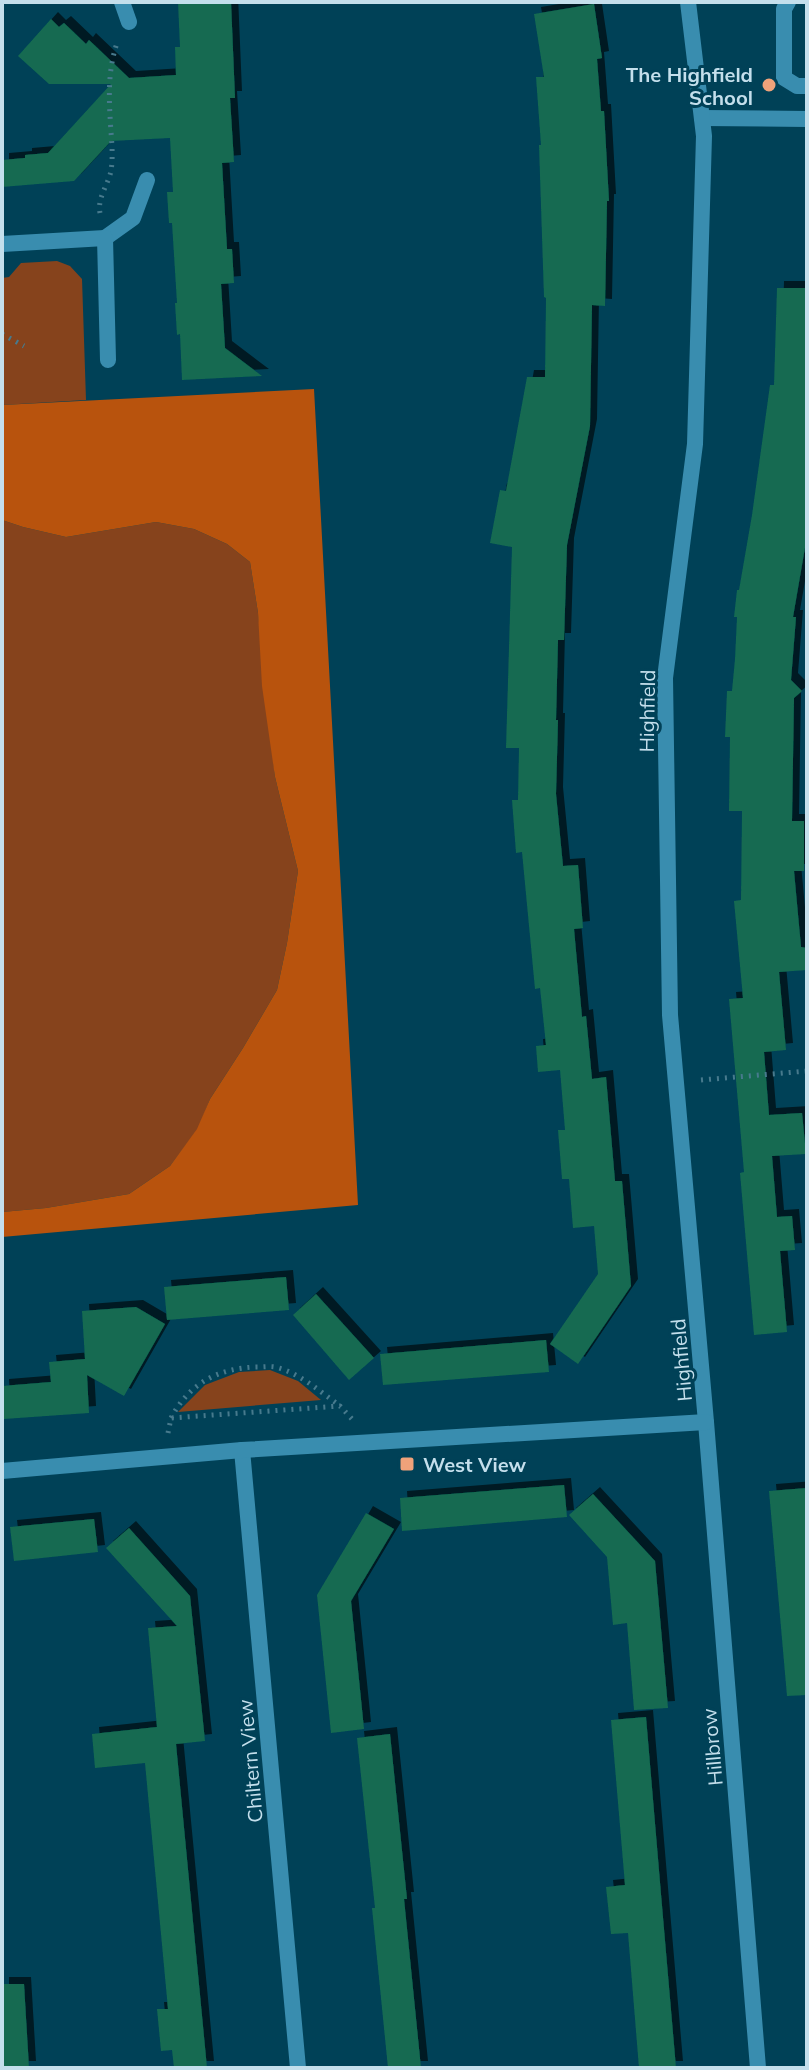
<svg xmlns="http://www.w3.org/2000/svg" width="809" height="2070" viewBox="0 0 809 2070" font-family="Mulish,sans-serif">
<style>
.green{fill:#86431c}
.forest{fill:#b8530d}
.building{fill:#146b51;filter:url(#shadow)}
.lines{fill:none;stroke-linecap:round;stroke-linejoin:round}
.path{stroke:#477a8d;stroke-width:5;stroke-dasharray:2 6;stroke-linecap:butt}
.service{stroke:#398daf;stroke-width:16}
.minor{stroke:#398daf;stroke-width:16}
.poi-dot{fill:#f0a27a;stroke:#004157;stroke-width:3}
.labels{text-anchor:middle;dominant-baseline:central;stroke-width:6;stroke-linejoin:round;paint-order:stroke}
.poi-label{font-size:20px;font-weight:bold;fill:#c4dfec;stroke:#004157;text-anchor:end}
.street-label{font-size:20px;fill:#c4dfec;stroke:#004157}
</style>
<defs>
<filter id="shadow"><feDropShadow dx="7" dy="-7" stdDeviation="0" flood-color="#0009"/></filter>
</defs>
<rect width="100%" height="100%" fill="#004157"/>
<g class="green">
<path d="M 57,261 L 70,266 L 82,279 L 86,400 L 2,405 L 2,278 L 9,277 L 21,263 Z"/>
<path d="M 2,520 L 23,527 L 66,537 L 156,522 L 194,529 L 227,544 L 250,562 L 258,613 L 275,777 L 298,871 L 287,943 L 277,990 L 243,1048 L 210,1099 L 198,1129 L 170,1166 L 129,1194 L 46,1208 L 2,1212 Z"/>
<path d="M 270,1370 L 298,1381 L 321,1400 L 178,1412 L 205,1385 L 239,1372 Z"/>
</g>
<path class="forest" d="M 314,389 L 358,1205 L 2,1237 L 2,1212 L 46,1208 L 129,1194 L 170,1166 L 197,1129 L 210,1099 L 243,1048 L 277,990 L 287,943 L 298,871 L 275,777 L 262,686 L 258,613 L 250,562 L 227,544 L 194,529 L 156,522 L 66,537 L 23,527 L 2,520 L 2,405 Z"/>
<g class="building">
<path d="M 178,2 L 231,2 L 235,98 L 230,98 L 234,162 L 222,163 L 227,249 L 232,249 L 234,283 L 221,284 L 225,348 L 262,376 L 182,380 L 180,334 L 177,335 L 175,303 L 177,303 L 172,223 L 169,223 L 167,192 L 173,192 L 170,138 L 111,141 L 74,181 L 2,187 L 2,160 L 25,158 L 25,155 L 48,153 L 111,84 L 49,84 L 18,56 L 51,19 L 59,27 L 64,23 L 86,44 L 89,40 L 129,78 L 176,75 L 175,47 L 180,47 Z"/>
<path d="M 594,4 L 602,58 L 597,59 L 601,111 L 604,111 L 609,201 L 607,201 L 605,306 L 592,305 L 590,426 L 567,545 L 564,640 L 558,640 L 556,720 L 558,720 L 556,794 L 563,866 L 578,865 L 583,928 L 574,929 L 582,1017 L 586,1016 L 592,1079 L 606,1077 L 615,1181 L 622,1181 L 631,1286 L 578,1364 L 550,1344 L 598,1274 L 594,1226 L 573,1228 L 569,1179 L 562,1179 L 558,1130 L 565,1130 L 560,1070 L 538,1072 L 536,1046 L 546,1045 L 540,988 L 535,989 L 522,852 L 516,853 L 512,800 L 518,800 L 519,748 L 506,748 L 512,547 L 490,543 L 500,490 L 506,491 L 527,377 L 545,377 L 546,298 L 544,297 L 539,145 L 541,145 L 536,77 L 544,77 L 534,14 Z"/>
<path d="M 777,288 L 807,288 L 807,536 L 793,617 L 796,617 L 791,680 L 802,691 L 794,698 L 792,821 L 804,821 L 804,871 L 794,871 L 801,947 L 807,948 L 807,970 L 779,972 L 786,1050 L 764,1052 L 769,1115 L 802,1113 L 806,1154 L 772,1156 L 777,1217 L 792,1216 L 795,1250 L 780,1251 L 787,1332 L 754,1335 L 740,1173 L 744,1172 L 729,999 L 743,998 L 734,901 L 741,900 L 742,811 L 729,811 L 730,737 L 725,737 L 727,691 L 732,691 L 735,659 L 737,617 L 734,617 L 737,590 L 739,590 L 752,515 L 770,385 L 774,385 Z"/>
<path d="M 286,1277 L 289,1310 L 167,1320 L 164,1287 Z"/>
<path d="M 316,1294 L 374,1358 L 349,1380 L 293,1315 Z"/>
<path d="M 136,1307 L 165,1324 L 124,1396 L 87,1375 L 89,1413 L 4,1419 L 2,1386 L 51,1382 L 49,1362 L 85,1359 L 82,1311 Z"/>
<path d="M 546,1340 L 549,1372 L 383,1385 L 380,1354 Z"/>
<path d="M 564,1485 L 567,1517 L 402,1531 L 400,1498 Z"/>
<path d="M 807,1488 L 807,1695 L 787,1696 L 769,1491 Z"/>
<path d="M 593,1494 L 655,1561 L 668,1708 L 634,1710 L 627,1623 L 613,1625 L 607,1557 L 569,1515 Z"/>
<path d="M 366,1513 L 394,1529 L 351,1601 L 364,1729 L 331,1733 L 317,1595 Z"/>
<path d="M 94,1519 L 98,1552 L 14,1561 L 10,1527 Z"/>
<path d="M 129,1528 L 190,1596 L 205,1741 L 176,1744 L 207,2068 L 174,2068 L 172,2050 L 161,2051 L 157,2009 L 168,2009 L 145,1763 L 95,1768 L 92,1734 L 157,1727 L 148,1628 L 177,1626 L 106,1548 Z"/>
<path d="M 646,1717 L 662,1906 L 676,2068 L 639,2068 L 628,1933 L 611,1934 L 606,1887 L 625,1885 L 611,1720 Z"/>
<path d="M 390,1734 L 407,1899 L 404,1899 L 421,2068 L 388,2068 L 372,1908 L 375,1908 L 357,1738 Z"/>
<path d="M 2,1984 L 24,1984 L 29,2068 L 2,2068 Z"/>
</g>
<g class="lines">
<g class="path">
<path d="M 100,213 C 97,198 108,185 111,171 C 113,158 112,145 111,132 C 109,101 107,73 117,43"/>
<path d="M 2,334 L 24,346"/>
<path d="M 701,1080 L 807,1071"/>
<path d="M 171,1418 C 189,1384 217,1368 257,1367 C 263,1367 269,1366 275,1367 C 300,1373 319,1391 339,1405"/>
<path d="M 168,1433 L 171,1418 L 340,1406 L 352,1419"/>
</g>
<g class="service">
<path d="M 788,2 L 784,9 L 784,78 L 797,86 L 807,86"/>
<path d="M 702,118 L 807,119"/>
<path d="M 105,238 L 133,218 L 147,180"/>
</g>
<g class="minor">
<path d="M 122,2 L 129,22"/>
<path d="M 688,2 L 704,136 L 695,444 L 665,678 L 670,1015 L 706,1422 L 758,2068"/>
<path d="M 2,244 L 105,238 L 108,360"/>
<path d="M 242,1450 L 298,2068"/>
<path d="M 2,1471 L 242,1450 L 706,1422"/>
</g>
</g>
<g class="poi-dot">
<circle cx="769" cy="85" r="8"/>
<rect x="399" y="1456" width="16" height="16" rx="4"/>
</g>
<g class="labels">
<g class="poi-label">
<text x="753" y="74">The Highfield<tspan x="753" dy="23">School</tspan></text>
<text x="423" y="1464" text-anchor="start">West View</text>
</g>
<g class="street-label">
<text transform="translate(647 711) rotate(-89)">Highfield</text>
<text transform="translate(681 1360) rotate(-95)">Highfield</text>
<text transform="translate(712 1747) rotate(-95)">Hillbrow</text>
<text transform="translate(250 1761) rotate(-95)">Chiltern View</text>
</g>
</g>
<rect width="809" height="2070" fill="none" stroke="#c4dfec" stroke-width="8"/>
</svg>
